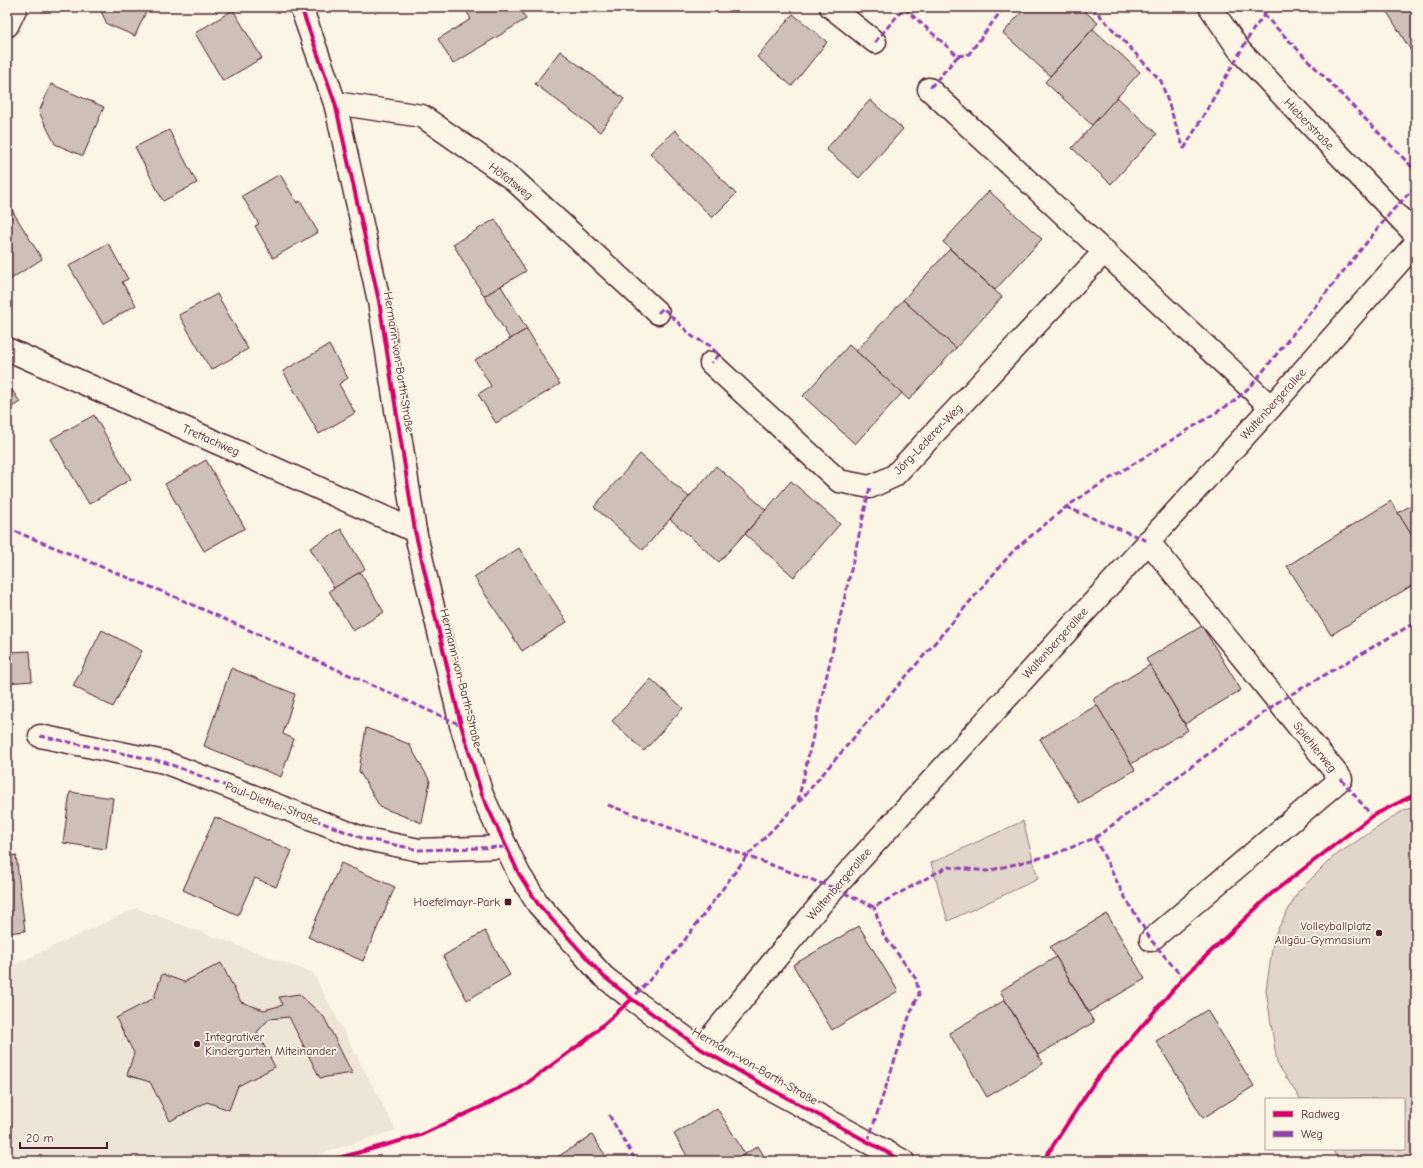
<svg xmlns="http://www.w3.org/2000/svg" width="1423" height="1168" viewBox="0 0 1423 1168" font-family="'Comic Neue',sans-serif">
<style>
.built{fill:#eee5d7}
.green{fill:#e2d5ca;stroke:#967a7a}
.building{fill:#cfc0b7;stroke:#4a1f2b}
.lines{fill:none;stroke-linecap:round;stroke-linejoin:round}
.minor-casing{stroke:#4a1f2b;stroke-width:25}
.minor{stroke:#fcf5e5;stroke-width:22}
.quiet{stroke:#8e44ad;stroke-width:3;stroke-dasharray:6 3;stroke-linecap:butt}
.cycleway-casing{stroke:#fcf5e5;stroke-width:6}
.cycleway{stroke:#d6006c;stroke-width:4}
.poi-dot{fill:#4a1f2b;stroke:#fcf5e5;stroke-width:1.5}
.labels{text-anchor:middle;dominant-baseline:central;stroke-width:3.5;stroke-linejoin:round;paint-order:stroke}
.street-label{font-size:12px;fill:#4a1f2b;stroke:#fcf5e5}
.poi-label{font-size:12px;fill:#4a1f2b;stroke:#fcf5e5;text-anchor:end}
</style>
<rect width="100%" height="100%" fill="#fcf5e5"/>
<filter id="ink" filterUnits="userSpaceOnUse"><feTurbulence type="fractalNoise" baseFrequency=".025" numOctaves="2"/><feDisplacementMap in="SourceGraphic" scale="8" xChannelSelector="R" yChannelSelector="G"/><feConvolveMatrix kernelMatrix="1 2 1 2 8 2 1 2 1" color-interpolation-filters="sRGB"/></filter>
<g filter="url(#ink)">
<path class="built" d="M 136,908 L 313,973 L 396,1130 L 297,1161 L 16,1161 L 7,1135 L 7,968 Z"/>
<g class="green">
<path d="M 1416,807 L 1416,1161 L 1339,1161 L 1332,1149 L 1404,1149 L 1404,1099 L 1300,1099 L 1277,1063 L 1266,990 L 1274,936 L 1298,892 L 1333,857 L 1404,810 Z"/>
<path d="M 1023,821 L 1038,879 L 948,921 L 931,863 Z"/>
</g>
<g class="building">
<path d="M 99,7 L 148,7 L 135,36 L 107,24 Z"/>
<path d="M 464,7 L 519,7 L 526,19 L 453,64 L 438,39 L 471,19 Z"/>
<path d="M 1026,7 L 1080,7 L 1098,23 L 1050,76 L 1003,33 Z"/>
<path d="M 1384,7 L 1416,7 L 1416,59 Z"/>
<path d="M 233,10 L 262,58 L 223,81 L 195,33 Z"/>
<path d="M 793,14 L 827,42 L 792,86 L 757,57 Z"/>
<path d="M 1093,29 L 1140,72 L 1092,125 L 1045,82 Z"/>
<path d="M 560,51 L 624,99 L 600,132 L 535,84 Z"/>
<path d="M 51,84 L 104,107 L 83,156 L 55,144 L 39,112 Z"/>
<path d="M 1117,97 L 1157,134 L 1111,184 L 1072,148 Z"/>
<path d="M 870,100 L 903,129 L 859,178 L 826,149 Z"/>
<path d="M 169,130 L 197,183 L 163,201 L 135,147 Z"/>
<path d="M 675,130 L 736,194 L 712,218 L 650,153 Z"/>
<path d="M 280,174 L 297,203 L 300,201 L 318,232 L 273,258 L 255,226 L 259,224 L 242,196 Z"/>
<path d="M 989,191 L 1042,239 L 995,290 L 943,242 Z"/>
<path d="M 7,202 L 42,259 L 9,280 L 7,276 Z"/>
<path d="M 495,219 L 526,271 L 484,296 L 453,244 Z"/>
<path d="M 108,243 L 128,279 L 122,282 L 136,305 L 103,324 L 69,266 Z"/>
<path d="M 950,249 L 1002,297 L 956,348 L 903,300 Z"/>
<path d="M 501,286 L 527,329 L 510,339 L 484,296 Z"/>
<path d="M 217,294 L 248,349 L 211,370 L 179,315 Z"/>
<path d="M 903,300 L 956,348 L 909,400 L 856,351 Z"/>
<path d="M 527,329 L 560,384 L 496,423 L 478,394 L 491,386 L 475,360 Z"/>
<path d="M 329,345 L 348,378 L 339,384 L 355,413 L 319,434 L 283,371 Z"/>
<path d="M 849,345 L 902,393 L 855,444 L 803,396 Z"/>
<path d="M 8,384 L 20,402 L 7,410 L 7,385 Z"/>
<path d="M 94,415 L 131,479 L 89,504 L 51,439 Z"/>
<path d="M 640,454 L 689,497 L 643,550 L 594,507 Z"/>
<path d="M 206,460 L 245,528 L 204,551 L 165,484 Z"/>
<path d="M 716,466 L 766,510 L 719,562 L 670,519 Z"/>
<path d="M 791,481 L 840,524 L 794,577 L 745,534 Z"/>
<path d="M 1391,501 L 1416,542 L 1416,583 L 1331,635 L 1287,566 Z"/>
<path d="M 1416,502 L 1416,542 L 1398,513 Z"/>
<path d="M 341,529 L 365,569 L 334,588 L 310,548 Z"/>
<path d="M 519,548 L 567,622 L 522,651 L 474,577 Z"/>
<path d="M 360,572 L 384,612 L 353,631 L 329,591 Z"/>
<path d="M 7,599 L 11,652 L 30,651 L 32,681 L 7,683 Z"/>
<path d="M 1202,626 L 1241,690 L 1185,724 L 1146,659 Z"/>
<path d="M 102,630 L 142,651 L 113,707 L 73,686 Z"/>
<path d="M 1150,665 L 1188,730 L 1131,764 L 1093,699 Z"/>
<path d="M 231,668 L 295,694 L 283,734 L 294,739 L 281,777 L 204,746 Z"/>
<path d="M 651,679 L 683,708 L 644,751 L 612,721 Z"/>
<path d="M 1097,705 L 1135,770 L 1079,803 L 1040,739 Z"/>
<path d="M 366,728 L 409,744 L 430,781 L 422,823 L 380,807 L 359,771 Z"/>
<path d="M 70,792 L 113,798 L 106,849 L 63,843 Z"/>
<path d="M 215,817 L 292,851 L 276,887 L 255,878 L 238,915 L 183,890 Z"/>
<path d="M 16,855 L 25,931 L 7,933 L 7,857 Z"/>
<path d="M 341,863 L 395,887 L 363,961 L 308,937 Z"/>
<path d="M 1107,914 L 1145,979 L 1089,1012 L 1050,947 Z"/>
<path d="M 859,926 L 898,991 L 832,1030 L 793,965 Z"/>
<path d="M 485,931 L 510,975 L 467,1000 L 443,956 Z"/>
<path d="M 1056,957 L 1094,1022 L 1038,1055 L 1000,991 Z"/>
<path d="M 221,963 L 241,1002 L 264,1010 L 283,1005 L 279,997 L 299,994 L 324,1017 L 352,1073 L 320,1078 L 289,1017 L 269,1019 L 257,1032 L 275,1067 L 238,1086 L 229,1110 L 207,1102 L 170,1121 L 150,1082 L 127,1075 L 134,1053 L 116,1018 L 154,998 L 162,974 L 184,982 Z"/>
<path d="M 1005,1000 L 1043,1064 L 987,1097 L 949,1033 Z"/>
<path d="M 1207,1010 L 1254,1086 L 1203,1118 L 1156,1041 Z"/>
<path d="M 717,1108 L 745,1154 L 733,1161 L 690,1161 L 674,1134 Z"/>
<path d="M 592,1135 L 609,1161 L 551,1161 Z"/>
<path d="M 758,1146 L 767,1161 L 733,1161 L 745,1154 Z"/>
</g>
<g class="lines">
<g class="minor-casing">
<g id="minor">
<path d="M 301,7 L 335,103 L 340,125 L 379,301 L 415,531 L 461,725 L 482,795 L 519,874 L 538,904 L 603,976 L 632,999 L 701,1049 L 767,1087 L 903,1161"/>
<path d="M 831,7 L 875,42"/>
<path d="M 1210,7 L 1240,51 L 1416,235"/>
<path d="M 7,26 L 16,7"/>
<path d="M 929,89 L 1271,407"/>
<path d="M 335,103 L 422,116 L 514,180 L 658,313"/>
<path d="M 7,349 L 415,531"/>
<path d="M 711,363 L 839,481 L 870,487 L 894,476 L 1105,251"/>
<path d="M 1148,541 L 1341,779 L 1151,940"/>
<path d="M 40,736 L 164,762 L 362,838 L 419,850 L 506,847"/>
<path d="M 701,1049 L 834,888 L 1271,407 L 1416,243"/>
</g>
</g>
<use href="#minor" class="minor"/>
<g class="quiet">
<path d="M 1092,7 L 1161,81 L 1184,149"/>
<path d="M 1258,7 L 1264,15 L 1416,171"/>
<path d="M 875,42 L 904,8 L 958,56 L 929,89"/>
<path d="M 958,56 L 969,54 L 1004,7"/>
<path d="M 1184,149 L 1253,30 L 1270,7"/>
<path d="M 658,313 L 663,308 L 693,337 L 709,345 L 719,355 L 711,363"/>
<path d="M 1066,507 L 1148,541"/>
<path d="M 7,528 L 173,596 L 461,725"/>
<path d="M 40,736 L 164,762 L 362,838 L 419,850 L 506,847"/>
<path d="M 1341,779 L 1372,816"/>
<path d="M 798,801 L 870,487"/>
<path d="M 608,805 L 834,888 L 874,907 L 947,867 L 987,871 L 1052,855 L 1095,838 L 1278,702 L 1416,622"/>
<path d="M 1095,838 L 1123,894 L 1151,940 L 1183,978"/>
<path d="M 630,1001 L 678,949 L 747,856 L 798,803 L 1014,550 L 1066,507 L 1093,489 L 1233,402 L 1251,386 L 1392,211 L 1416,186"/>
<path d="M 609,1115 L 636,1161"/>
<path d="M 868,1141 L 910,1014 L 919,994 L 916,979 L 883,934 L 874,907"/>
</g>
<g class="cycleway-casing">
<g id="cycleway">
<path d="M 301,7 L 335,103 L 340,125 L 379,301 L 415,531 L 461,725 L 482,795 L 519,874 L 538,904 L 603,976 L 632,999 L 701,1049 L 767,1087 L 903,1161"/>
<path d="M 328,1161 L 421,1135 L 519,1089 L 586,1040 L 632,999"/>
<path d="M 1043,1161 L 1095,1081 L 1183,978 L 1271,894 L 1372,816 L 1416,794"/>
</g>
</g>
<use href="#cycleway" class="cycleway"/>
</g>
</g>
<g class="poi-dot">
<rect x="504" y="898" width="8" height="8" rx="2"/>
<circle cx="1379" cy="933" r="4"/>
<circle cx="197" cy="1044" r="4"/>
</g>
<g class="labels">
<g class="street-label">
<text transform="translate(1309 124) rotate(46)">Hieberstraße</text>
<text transform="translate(511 181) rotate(38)">Höfatsweg</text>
<text transform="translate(399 362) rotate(81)">Hermann-von-Barth-Straße</text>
<text transform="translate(1273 404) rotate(-48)">Waltenbergerallee</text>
<text transform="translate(928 439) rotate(-46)">Jörg-Lederer-Weg</text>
<text transform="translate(211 440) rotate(24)">Trettachweg</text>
<text transform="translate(1055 643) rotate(-48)">Waltenbergerallee</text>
<text transform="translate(461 678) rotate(76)">Hermann-von-Barth-Straße</text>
<text transform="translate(1315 747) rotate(51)">Spiehlerweg</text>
<text transform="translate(272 803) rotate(21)">Paul-Diethei-Straße</text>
<text transform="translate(839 884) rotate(-49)">Waltenbergerallee</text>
<text transform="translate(755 1066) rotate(30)">Hermann-von-Barth-Straße</text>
</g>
<g class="poi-label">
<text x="500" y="902">Hoefelmayr-Park</text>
<text x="1371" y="926">Volleyballplatz<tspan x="1371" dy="14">Allgäu-Gymnasium</tspan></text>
<text x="205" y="1037" text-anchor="start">Integrativer<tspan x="205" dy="14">Kindergarten Miteinander</tspan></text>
</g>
</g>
<rect width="1423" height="1168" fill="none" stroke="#fcf5e5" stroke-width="24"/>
<rect x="12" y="12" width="1399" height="1144" fill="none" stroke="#4a1f2b" stroke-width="1.5" filter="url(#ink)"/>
<rect x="1265" y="1098" width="140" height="52" fill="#fcf5e5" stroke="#b59f9b"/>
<rect x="1273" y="1111" width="20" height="6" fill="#d6006c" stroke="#b59f9b"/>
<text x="1301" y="1118" font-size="12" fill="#4a1f2b">Radweg</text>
<rect x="1273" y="1131" width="20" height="6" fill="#8e44ad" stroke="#b59f9b"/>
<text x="1301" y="1138" font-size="12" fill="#4a1f2b">Weg</text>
<path d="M20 1142v6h87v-6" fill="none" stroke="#4a1f2b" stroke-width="2"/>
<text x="26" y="1142" font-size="12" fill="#4a1f2b" stroke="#fcf5e5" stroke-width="3" paint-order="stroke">20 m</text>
</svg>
